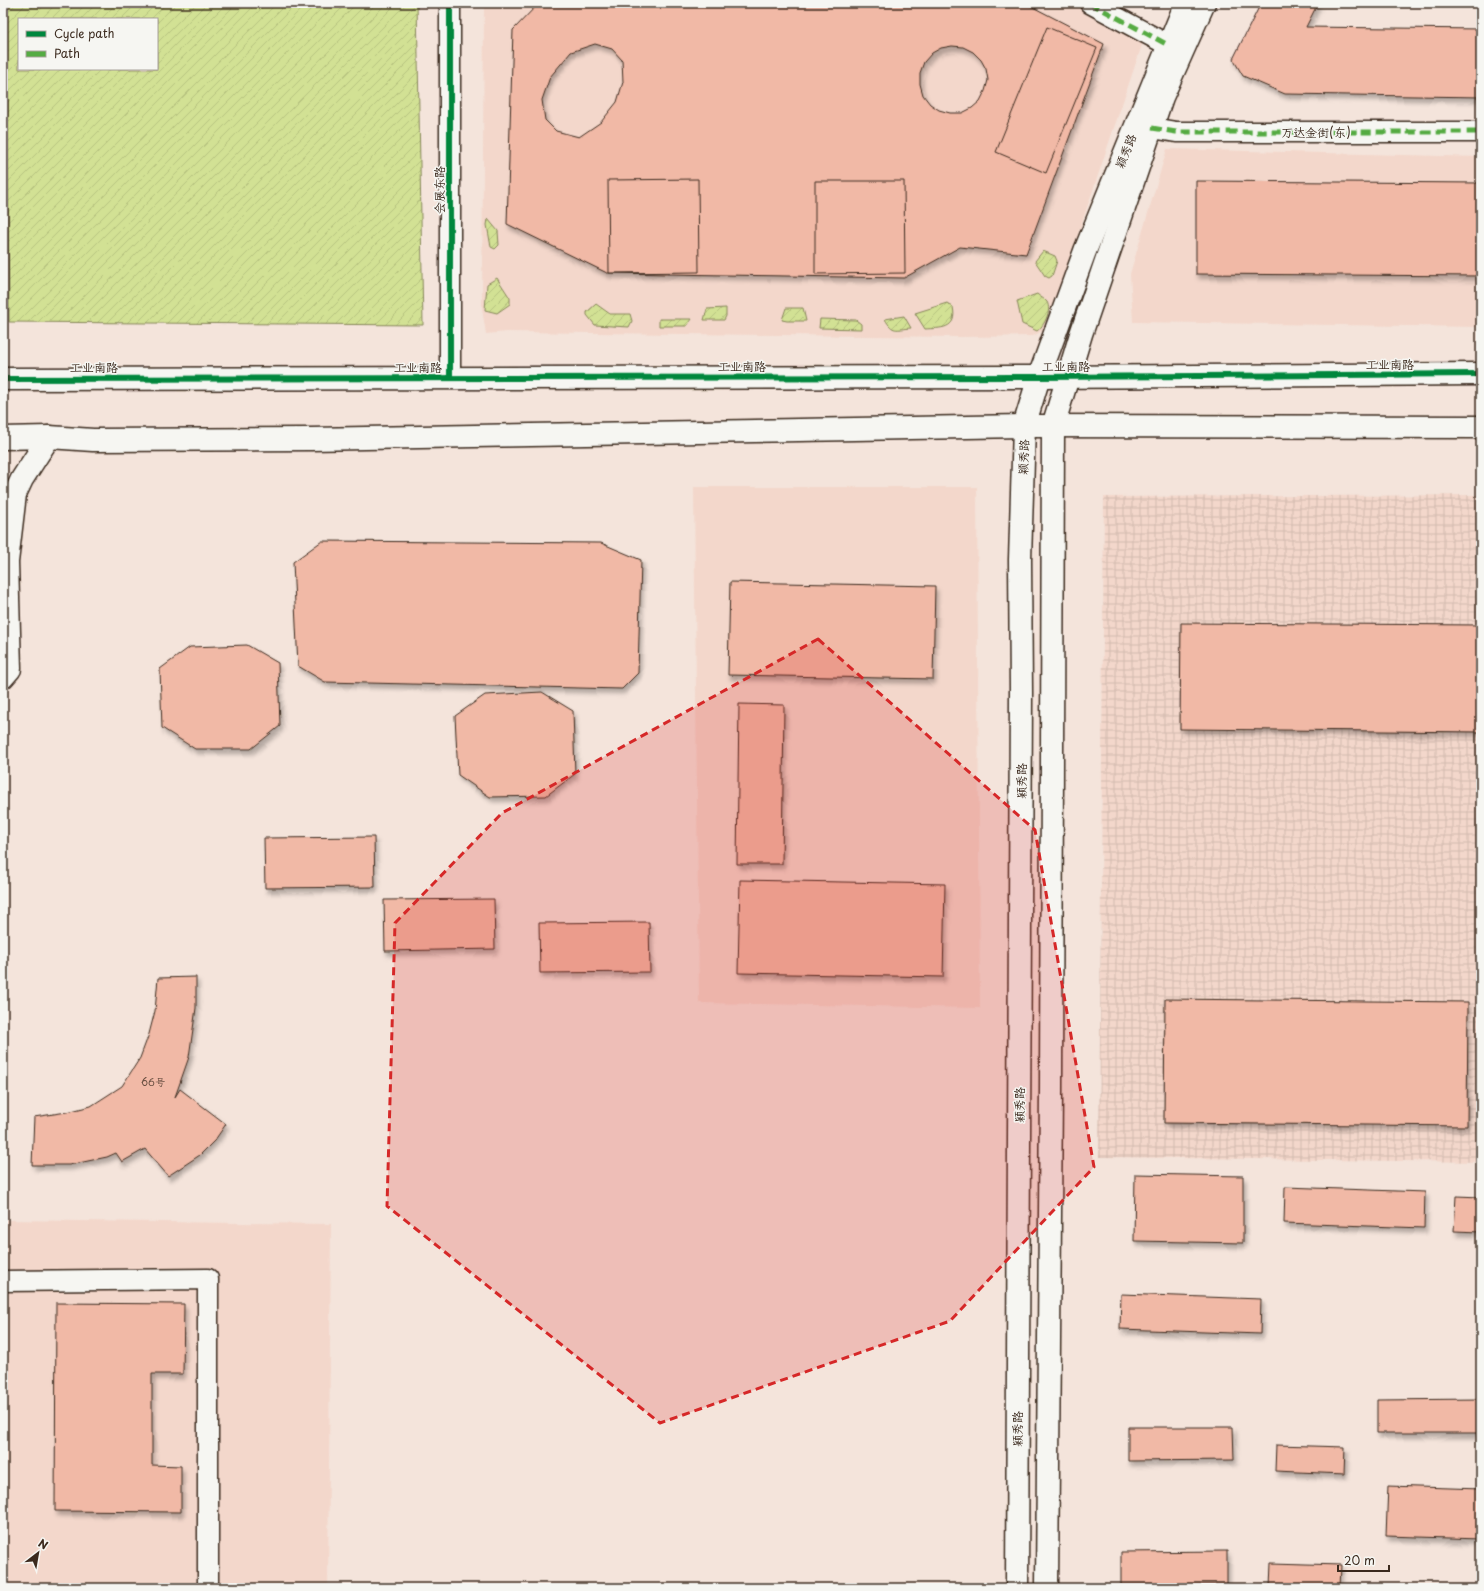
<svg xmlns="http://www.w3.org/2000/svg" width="1484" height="1591" viewBox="0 0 1484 1591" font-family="'Playpen Sans','LXGW WenKai TC',sans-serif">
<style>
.built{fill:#f3d7cb}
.industrial{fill:url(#industrial-grid)}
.garden{fill:url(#garden-furrows);stroke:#868659;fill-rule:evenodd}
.building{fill:#f1b9a6;stroke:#3b2a1e;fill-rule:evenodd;filter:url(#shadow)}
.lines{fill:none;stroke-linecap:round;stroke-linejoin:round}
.minor-casing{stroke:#3b2a1e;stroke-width:23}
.major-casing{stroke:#3b2a1e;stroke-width:25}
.minor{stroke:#f6f6f2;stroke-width:20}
.major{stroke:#f6f6f2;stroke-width:22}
.quiet{stroke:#55ab43;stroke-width:5;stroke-dasharray:10 5;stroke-linecap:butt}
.cycleway-casing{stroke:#f6f6f2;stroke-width:8}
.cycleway{stroke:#00873e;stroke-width:6}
.marked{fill:#d62828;fill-opacity:0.2;stroke:#d62828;stroke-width:3;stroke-dasharray:8 5;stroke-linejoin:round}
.labels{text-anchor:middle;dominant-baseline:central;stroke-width:3;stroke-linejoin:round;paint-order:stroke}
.number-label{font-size:10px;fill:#684e40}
.street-label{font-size:12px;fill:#3b2a1e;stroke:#f6f6f2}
</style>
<defs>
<pattern id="industrial-grid" width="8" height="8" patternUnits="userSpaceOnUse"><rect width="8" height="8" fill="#f3d7cb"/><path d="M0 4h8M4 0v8" fill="none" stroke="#d1b9ae"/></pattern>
<pattern id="garden-furrows" width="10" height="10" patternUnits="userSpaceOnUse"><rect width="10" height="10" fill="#d2e194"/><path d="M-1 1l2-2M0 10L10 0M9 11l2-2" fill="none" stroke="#b5c17f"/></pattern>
<filter id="shadow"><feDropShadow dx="2.5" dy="4.5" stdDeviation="2" flood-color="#0004"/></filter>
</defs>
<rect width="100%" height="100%" fill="#f4e4db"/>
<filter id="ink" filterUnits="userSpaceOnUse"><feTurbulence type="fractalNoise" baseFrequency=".025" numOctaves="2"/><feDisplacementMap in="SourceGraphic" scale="8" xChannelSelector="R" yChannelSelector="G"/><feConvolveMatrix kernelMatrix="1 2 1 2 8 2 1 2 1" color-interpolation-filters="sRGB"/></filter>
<g filter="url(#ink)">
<g class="built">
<path d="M 484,3 L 1071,3 L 1143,42 L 1046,329 L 1033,336 L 958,337 L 507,332 L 486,334 L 482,309 Z"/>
<path d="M 1167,149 L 1481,157 L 1481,327 L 1133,322 L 1130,274 Z"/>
<path d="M 694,487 L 977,487 L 980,1008 L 699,1003 Z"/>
<path d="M 3,1220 L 331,1224 L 328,1588 L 3,1588 Z"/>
</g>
<path class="industrial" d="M 1481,495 L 1481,1162 L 1099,1157 L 1104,497 Z"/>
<g class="garden">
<path d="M 6,3 L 417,3 L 423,325 L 9,322 ZM 19,19 L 157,19 L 157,69 L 19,69 Z"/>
<path d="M 488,219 L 498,231 L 499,245 L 495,249 L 491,247 L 487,225 Z"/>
<path d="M 1043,251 L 1055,256 L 1057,261 L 1052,276 L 1049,278 L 1045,276 L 1035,261 Z"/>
<path d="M 497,278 L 510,298 L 510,304 L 497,313 L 485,310 L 487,284 Z"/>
<path d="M 1037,294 C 1040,297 1045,299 1047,302 C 1052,311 1044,326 1037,331 L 1022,324 L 1017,301 Z"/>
<path d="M 947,303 L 953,307 C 958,330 940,328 925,329 L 915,313 Z"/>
<path d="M 596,304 L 610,314 L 630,314 L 632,321 L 629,327 L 595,325 L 587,315 L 587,312 Z"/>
<path d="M 726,308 L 726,316 L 724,320 L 704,320 L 707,309 Z"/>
<path d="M 786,308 L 803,308 L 806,321 L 787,321 L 782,320 Z"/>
<path d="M 904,316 L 911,328 C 896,329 893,333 885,319 Z"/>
<path d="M 659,319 L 692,319 L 687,326 L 659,326 Z"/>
<path d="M 820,319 L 856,320 L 861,324 L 861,329 L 819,328 Z"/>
</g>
<g class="building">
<path d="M 539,3 L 1025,3 L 1104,44 L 1026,254 L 960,247 L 904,278 L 607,273 L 507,224 L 513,30 ZM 595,44 L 612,49 L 622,60 L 623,82 L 617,102 L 601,122 L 579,137 L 556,131 L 545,120 L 542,100 L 550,77 L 571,52 ZM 952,46 L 963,47 L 973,52 L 981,60 L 986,69 L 988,80 L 985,91 L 980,101 L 972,108 L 962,113 L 950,113 L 939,110 L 930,104 L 923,95 L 920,84 L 920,73 L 924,62 L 932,53 L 941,48 Z"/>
<path d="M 1261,3 L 1318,3 L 1306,27 L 1481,29 L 1481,97 L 1285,94 L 1243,76 L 1233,59 Z"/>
<path d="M 1047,27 L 1097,48 L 1046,173 L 996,152 Z"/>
<path d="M 698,179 L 699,272 L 609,273 L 608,180 Z"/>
<path d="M 815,181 L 904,181 L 905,273 L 815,274 Z"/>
<path d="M 1196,181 L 1481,183 L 1481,276 L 1196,274 Z"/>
<path d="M 322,541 L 601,543 L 641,560 L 638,673 L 622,689 L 325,682 L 298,666 L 293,562 Z"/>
<path d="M 730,582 L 935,586 L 933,679 L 728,675 Z"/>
<path d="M 1181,623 L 1481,625 L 1481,732 L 1180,729 Z"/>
<path d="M 247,645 L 278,663 L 280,726 L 251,749 L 195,749 L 162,728 L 160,669 L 190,647 Z"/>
<path d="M 542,692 L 573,711 L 575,774 L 546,796 L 490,797 L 458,775 L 455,716 L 485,695 Z"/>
<path d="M 739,704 L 784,705 L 782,864 L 737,864 Z"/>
<path d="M 374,837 L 375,887 L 265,888 L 264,838 Z"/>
<path d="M 740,880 L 945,884 L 943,977 L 738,973 Z"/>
<path d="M 494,899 L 495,949 L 385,951 L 384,900 Z"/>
<path d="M 649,922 L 650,972 L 540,973 L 539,923 Z"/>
<path d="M 196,977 L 196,1008 L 189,1057 L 175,1097 L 180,1089 L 226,1124 L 215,1140 L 200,1155 L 168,1176 L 145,1149 L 122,1162 L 116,1153 L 107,1157 L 69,1165 L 32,1165 L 34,1117 L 67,1112 L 91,1106 L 122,1086 L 140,1058 L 149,1034 L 155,1011 L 158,978 Z"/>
<path d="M 1165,999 L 1468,1002 L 1467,1126 L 1164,1123 Z"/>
<path d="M 1135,1174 L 1243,1176 L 1243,1243 L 1134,1241 Z"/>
<path d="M 1285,1187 L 1425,1192 L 1424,1228 L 1284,1223 Z"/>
<path d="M 1456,1196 L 1481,1197 L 1481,1232 L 1454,1231 Z"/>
<path d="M 1121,1294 L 1261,1299 L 1260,1334 L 1120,1329 Z"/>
<path d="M 56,1303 L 184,1304 L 183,1374 L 152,1374 L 152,1465 L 181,1466 L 181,1512 L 55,1511 Z"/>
<path d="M 1481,1399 L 1481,1433 L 1377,1433 L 1377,1400 Z"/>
<path d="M 1128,1427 L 1233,1427 L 1234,1460 L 1128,1461 Z"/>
<path d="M 1276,1445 L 1345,1447 L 1344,1474 L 1275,1471 Z"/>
<path d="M 1388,1486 L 1481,1489 L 1481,1539 L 1386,1536 Z"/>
<path d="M 1227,1551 L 1227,1585 L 1121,1585 L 1121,1552 Z"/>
<path d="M 1271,1563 L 1341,1565 L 1340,1588 L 1270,1588 Z"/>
</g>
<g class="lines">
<g class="minor-casing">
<g id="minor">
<path d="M 450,3 L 450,378"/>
<path d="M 1090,3 L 1168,45"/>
<path d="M 1152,128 L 1176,132 L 1481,132"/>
<path d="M 3,1281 L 208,1279 L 208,1588"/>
</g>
</g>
<g class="major-casing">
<g id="major">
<path d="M 3,379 L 1039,377 L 1481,374"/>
<path d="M 3,438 L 49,437 L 93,440 L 311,439 L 1024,426 L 1481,427"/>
<path d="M 3,677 L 10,669 L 7,562 L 15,494 L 22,479 L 49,437"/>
<path d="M 1017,1588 L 1021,693 L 1020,560 L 1024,426 L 1039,377 L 1085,251 L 1186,3"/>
<path d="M 1047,1588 L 1051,1090 L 1053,426 L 1081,334 L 1162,97 L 1204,3"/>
</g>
</g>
<use href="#minor" class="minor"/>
<use href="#major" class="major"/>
<g class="quiet">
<path d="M 1090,3 L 1168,45"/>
<path d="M 1152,128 L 1176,132 L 1481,132"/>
</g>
<g class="cycleway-casing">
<g id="cycleway">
<path d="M 450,3 L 450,378"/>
<path d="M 3,379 L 1039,377 L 1481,374"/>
</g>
</g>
<use href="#cycleway" class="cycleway"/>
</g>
</g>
<path class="marked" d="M 818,639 L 1035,830 L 1094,1167 L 950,1321 L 660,1423 L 387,1206 L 395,923 L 502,813 Z"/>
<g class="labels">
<g class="number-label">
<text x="153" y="1081">66号</text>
</g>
<g class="street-label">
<text x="1316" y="132">万达金街(东)</text>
<text transform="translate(1125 151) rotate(-68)">颖秀路</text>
<text transform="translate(439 190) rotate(-90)">会展东路</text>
<text x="1390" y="364">工业南路</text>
<text x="742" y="366">工业南路</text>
<text x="1066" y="366">工业南路</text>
<text x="94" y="367">工业南路</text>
<text x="418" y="367">工业南路</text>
<text transform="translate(1023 457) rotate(-88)">颖秀路</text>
<text transform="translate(1021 781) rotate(-90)">颖秀路</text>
<text transform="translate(1019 1105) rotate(-90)">颖秀路</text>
<text transform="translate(1017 1429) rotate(-90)">颖秀路</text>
</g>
</g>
<rect width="1484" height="1591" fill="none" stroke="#f6f6f2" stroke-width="16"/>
<rect x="8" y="8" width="1468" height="1575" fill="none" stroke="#3b2a1e" stroke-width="1.5" filter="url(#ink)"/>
<rect x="18" y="18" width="140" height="52" fill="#f6f6f2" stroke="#aba49d"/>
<rect x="26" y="31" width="20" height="6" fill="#00873e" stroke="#aba49d"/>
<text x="54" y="38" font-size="12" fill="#3b2a1e">Cycle path</text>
<rect x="26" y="51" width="20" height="6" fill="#55ab43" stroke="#aba49d"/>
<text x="54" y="58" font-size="12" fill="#3b2a1e">Path</text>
<g transform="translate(38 1553) rotate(31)" stroke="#f6f6f2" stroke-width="3" paint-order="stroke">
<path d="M0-3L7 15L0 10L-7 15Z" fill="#3b2a1e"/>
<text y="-6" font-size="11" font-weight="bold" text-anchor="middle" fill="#3b2a1e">N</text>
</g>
<path d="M1338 1565v6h51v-6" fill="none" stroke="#3b2a1e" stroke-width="2"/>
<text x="1344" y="1565" font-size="12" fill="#3b2a1e" stroke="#f6f6f2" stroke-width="3" paint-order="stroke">20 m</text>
</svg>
